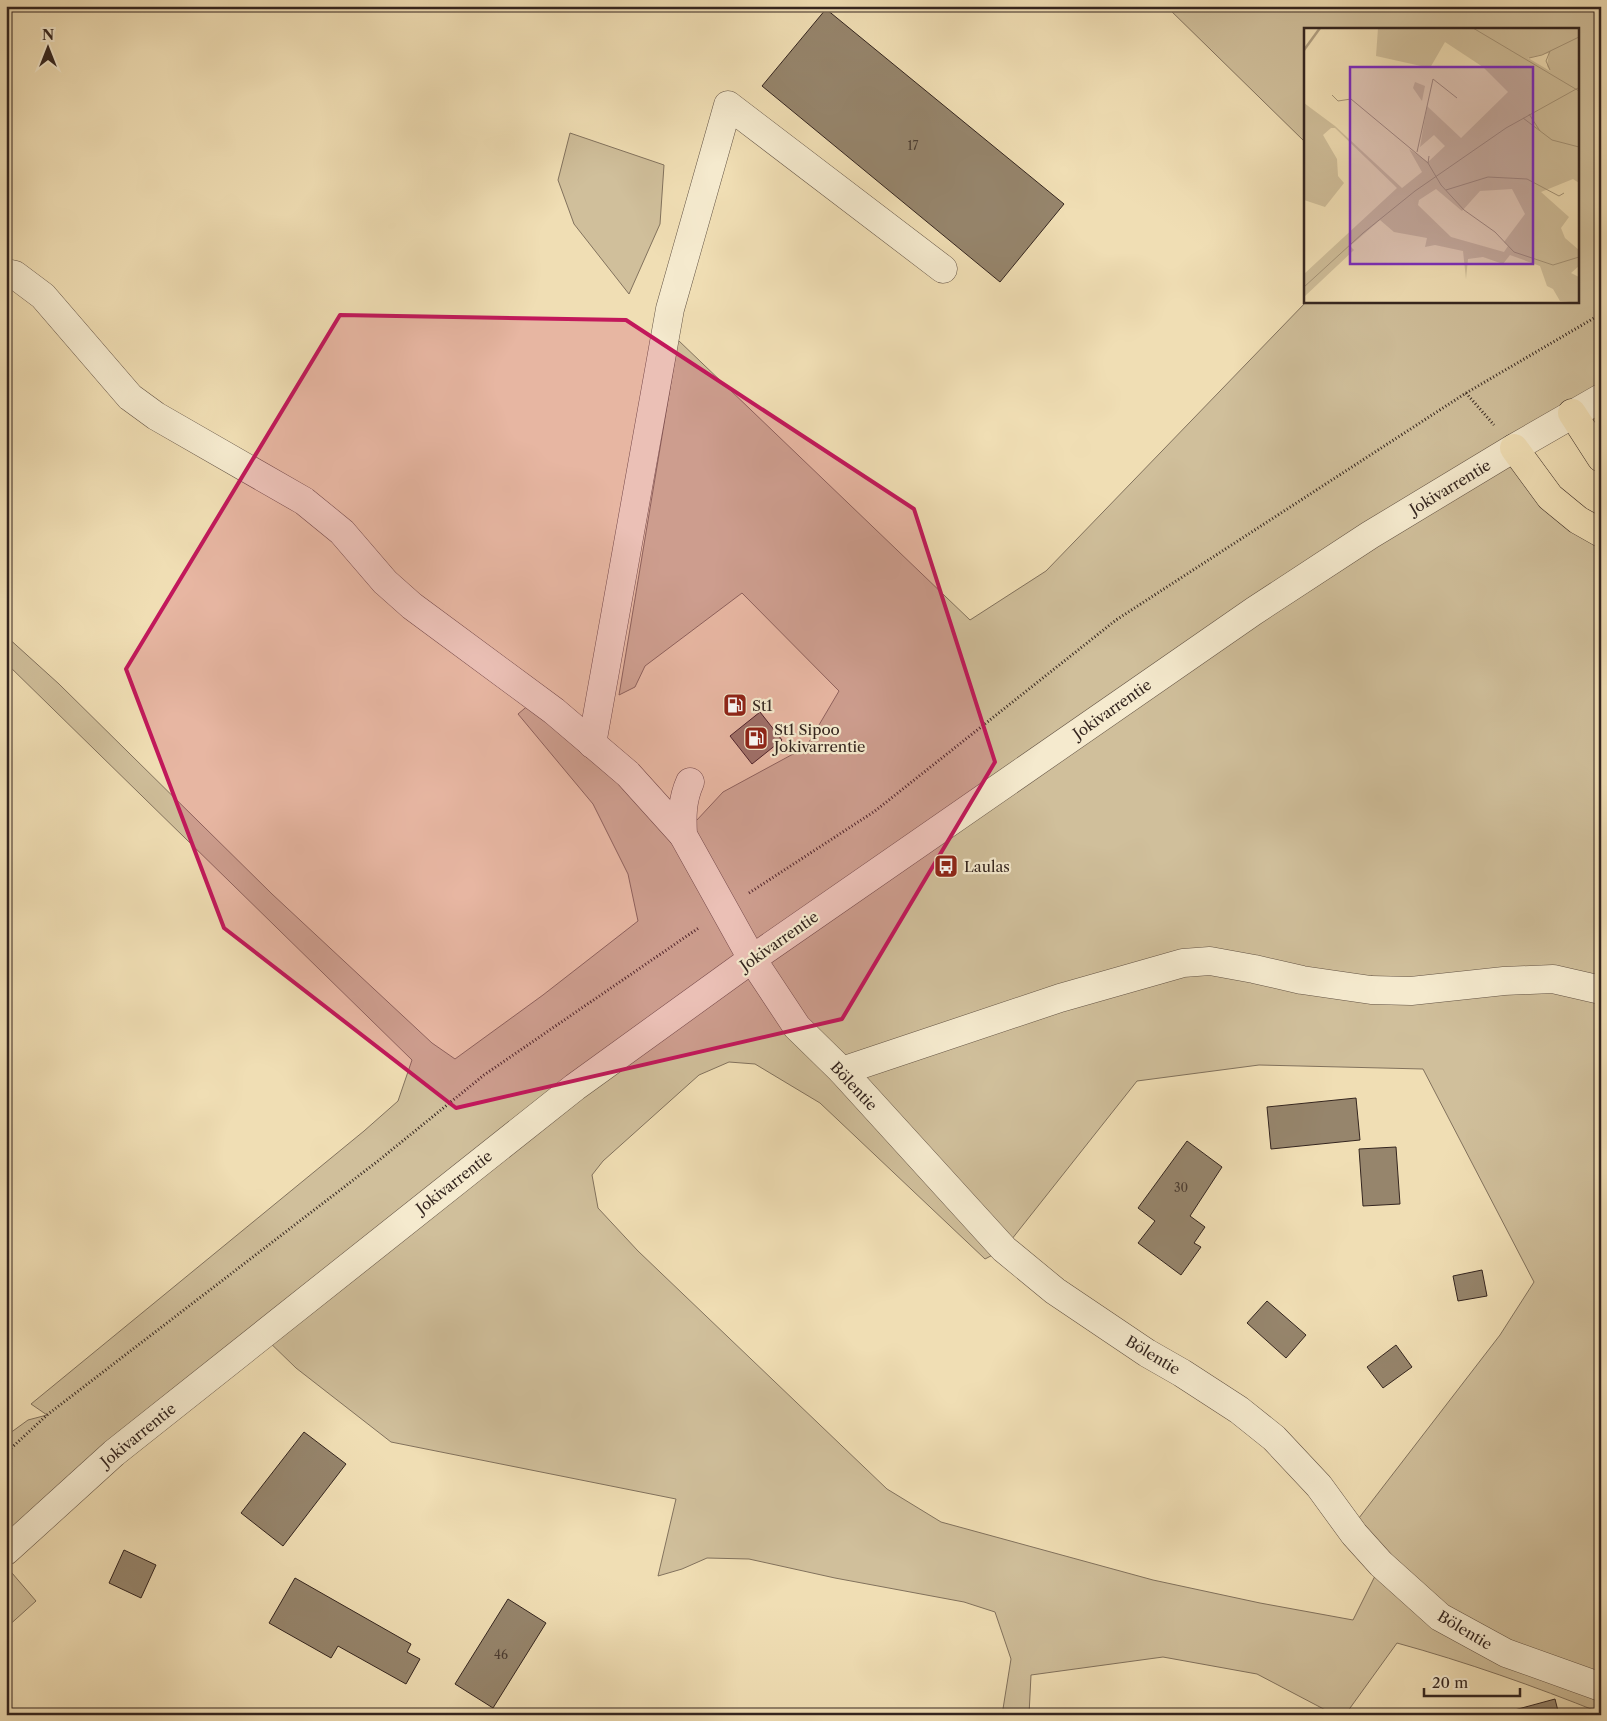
<svg xmlns="http://www.w3.org/2000/svg" width="1607" height="1721" viewBox="0 0 1607 1721" font-family="'Libre Caslon Text',serif">
<style>
.green{fill:#d0bf9b;stroke:#82725d;fill-rule:evenodd}
.building{fill:#96856c;stroke:#34251f}
.lines{fill:none;stroke-linecap:round;stroke-linejoin:round}
.minor-casing{stroke:#635344;stroke-width:29}
.major-casing{stroke:#34251f;stroke-width:29}
.path{stroke:#34251f;stroke-width:3;stroke-dasharray:1 2.5;stroke-linecap:butt}
.minor{stroke:#f5eace;stroke-width:28}
.major{stroke:#f0deb4;stroke-width:28}
.marked{fill:#c2185b;fill-opacity:0.2;stroke:#c2185b;stroke-width:4;stroke-linejoin:round}
.labels{text-anchor:middle;dominant-baseline:central;stroke-width:4.5;stroke-linejoin:round;paint-order:stroke}
.number-label{font-size:12px;fill:#4c3d32}
.street-label{font-size:15px;fill:#34251f;stroke:#f5eace}
.poi-label{font-size:15px;fill:#34251f;stroke:#f5eace;text-anchor:start}
.inset-river{fill:none;stroke:#b09f81;stroke-width:2.5}
.inset-road{fill:none;stroke:#a59478;stroke-width:1}
.view{fill:#7b2cbf;fill-opacity:0.15;stroke:#7b2cbf;stroke-width:2.5}
.inset-edge{fill:none;stroke:#34251f;stroke-width:2.5}
</style>
<rect width="100%" height="100%" fill="#f0deb4"/>
<filter id="stains"><feTurbulence type="fractalNoise" baseFrequency=".004" numOctaves="4"/><feColorMatrix values="0 0 0 0 .2 0 0 0 0 .09 0 0 0 0 .02 0 0 0 .5 -.17"/></filter>
<radialGradient id="worn" r=".72"><stop offset=".6" stop-color="#630" stop-opacity="0"/><stop offset="1" stop-color="#630" stop-opacity=".3"/></radialGradient>
<g class="green">
<path d="M 1166,6 L 1601,6 L 1601,458 L 1572,413 L 1514,448 L 1601,533 L 1601,1713 C 1534,1686 1466,1662 1397,1643 L 1345,1715 L 1335,1715 L 1257,1674 L 1163,1657 L 1031,1675 L 1029,1715 L 1002,1715 L 1011,1659 L 995,1612 L 964,1602 L 835,1578 L 749,1559 L 707,1558 L 682,1569 L 658,1576 L 676,1499 L 391,1442 L 296,1368 L 262,1335 L 6,1551 L 6,1436 L 28,1420 L 47,1415 L 31,1404 L 364,1131 L 398,1101 L 412,1060 L 6,663 L 6,636 L 59,684 L 272,894 L 432,1043 L 455,1059 L 543,995 L 638,921 L 628,874 L 593,804 L 518,714 L 537,698 L 683,835 L 723,792 L 806,747 L 839,691 L 742,593 L 645,666 L 635,687 L 619,695 L 678,340 L 970,620 L 1046,571 L 1307,301 L 1578,301 L 1578,29 L 1306,29 L 1306,143 ZM 729,1062 L 755,1064 L 820,1103 L 985,1259 L 1004,1249 L 1137,1081 L 1259,1065 L 1423,1069 L 1534,1282 L 1500,1335 L 1352,1527 L 1381,1564 L 1353,1620 L 1260,1603 L 1153,1580 L 941,1522 L 887,1489 L 638,1251 L 598,1208 L 592,1175 L 603,1161 L 699,1075 Z"/>
<path d="M 570,133 L 664,165 L 660,224 L 629,294 L 574,224 L 558,180 Z"/>
<path d="M 6,1566 L 36,1601 L 6,1628 Z"/>
</g>
<g class="building">
<path d="M 826,9 L 1064,204 L 1000,282 L 762,86 Z"/>
<path d="M 760,712 L 782,740 L 752,764 L 730,736 Z"/>
<path d="M 1356,1098 L 1360,1140 L 1271,1149 L 1267,1107 Z"/>
<path d="M 1187,1141 L 1222,1167 L 1190,1216 L 1205,1227 L 1194,1243 L 1201,1247 L 1181,1275 L 1138,1243 L 1155,1221 L 1138,1208 Z"/>
<path d="M 1396,1147 L 1400,1204 L 1363,1206 L 1359,1149 Z"/>
<path d="M 1482,1270 L 1487,1296 L 1458,1301 L 1453,1276 Z"/>
<path d="M 1267,1301 L 1306,1335 L 1286,1358 L 1247,1323 Z"/>
<path d="M 1396,1345 L 1412,1367 L 1383,1388 L 1367,1367 Z"/>
<path d="M 304,1432 L 346,1464 L 283,1546 L 241,1513 Z"/>
<path d="M 124,1550 L 156,1565 L 141,1598 L 109,1583 Z"/>
<path d="M 295,1578 L 411,1644 L 407,1652 L 420,1659 L 406,1684 L 338,1646 L 331,1658 L 269,1623 Z"/>
<path d="M 508,1599 L 546,1623 L 493,1708 L 455,1684 Z"/>
<path d="M 1555,1699 L 1559,1715 L 1496,1715 Z"/>
</g>
<g class="lines">
<g class="minor-casing">
<g id="minor">
<path d="M 6,273 L 15,275 L 43,296 L 130,397 L 156,416 L 304,501 L 342,532 L 385,582 L 412,606 L 554,711 L 628,774 L 683,835"/>
<path d="M 592,744 L 670,309 L 728,105 L 943,269"/>
<path d="M 690,782 C 682,800 682,816 683,835 L 752,959 L 797,1027 L 842,1071 L 1004,1249 L 1055,1291 L 1147,1353 L 1182,1373 L 1239,1410 L 1274,1438 L 1319,1486 L 1354,1534 L 1381,1564 L 1440,1617 L 1506,1653 L 1601,1687"/>
<path d="M 842,1071 L 1060,998 L 1183,963 L 1210,961 L 1254,969 L 1302,980 L 1371,990 L 1411,991 L 1504,981 L 1553,979 L 1601,990"/>
<path d="M 6,1551 L 114,1453 L 575,1087 L 752,959 L 1254,611 L 1370,535 L 1514,448 L 1601,398"/>
</g>
</g>
<g class="major-casing">
<g id="major">
<path d="M 1572,413 L 1601,458"/>
<path d="M 1514,448 L 1550,497 L 1578,520 L 1601,533"/>
</g>
</g>
<g class="path">
<path d="M 1466,393 L 1494,425"/>
<path d="M 749,893 L 875,811 L 1116,620 L 1466,393 L 1601,314"/>
<path d="M 6,1453 L 47,1415 L 378,1161 L 484,1075 L 700,927"/>
</g>
<use href="#minor" class="minor"/>
<use href="#major" class="major"/>
</g>
<path class="marked" d="M 340,315 L 626,320 L 914,509 L 995,762 L 842,1019 L 456,1108 L 224,928 L 126,669 Z"/>
<defs>
<g id="fuel-square" transform="scale(1.25)"><rect x="-9" y="-9" width="18" height="18" rx="4" fill="#8f2418" stroke="#f5eace"/><path d="M-5.5-6h7V0h2V4h1.3V-2.5L3-4.5l.8-.8L6-3V5H2.5V1h-1V6h-7ZM-4.2-4.7v3.2H.2V-4.7Z" fill="#fff"/></g>
<g id="bus-square" transform="scale(1.25)"><rect x="-9" y="-9" width="18" height="18" rx="4" fill="#8f2418" stroke="#f5eace"/><path d="M-5-6H5V4H4V6H2V4H-2V6H-4V4H-5ZM-3.5-4V0h7V-4ZM-3.5 1.2v1.5H-2V1.2ZM2 1.2v1.5H3.5V1.2Z" fill="#fff"/></g>
</defs>
<g fill-rule="evenodd">
<use href="#fuel-square" x="735" y="705"/>
<use href="#fuel-square" x="756" y="738"/>
<use href="#bus-square" x="946" y="866"/>
</g>
<g class="labels">
<g class="number-label">
<text x="913" y="145">17</text>
<text x="1181" y="1187">30</text>
<text x="501" y="1654">46</text>
</g>
<g class="street-label">
<text transform="translate(1450 487) rotate(-31)">Jokivarrentie</text>
<text transform="translate(1112 709) rotate(-35)">Jokivarrentie</text>
<text transform="translate(779 941) rotate(-35)">Jokivarrentie</text>
<text transform="translate(854 1086) rotate(47)">Bölentie</text>
<text transform="translate(454 1182) rotate(-38)">Jokivarrentie</text>
<text transform="translate(1153 1355) rotate(31)">Bölentie</text>
<text transform="translate(138 1435) rotate(-39)">Jokivarrentie</text>
<text transform="translate(1465 1630) rotate(31)">Bölentie</text>
</g>
<g class="poi-label">
<text x="752" y="705">St1</text>
<text x="774" y="729">St1 Sipoo<tspan x="774" dy="17">Jokivarrentie</tspan></text>
<text x="964" y="866">Laulas</text>
</g>
</g>
<g transform="translate(1304 28)">
<rect width="275" height="275" fill="#f0deb4"/>
<path d="M 74,0 L 275,0 L 275,155 L 269,151 L 237,164 L 265,189 L 257,200 L 261,210 L 275,222 L 275,238 L 267,245 L 275,249 L 275,275 L 256,273 L 249,261 L 243,258 L 236,238 L 206,227 L 199,236 L 179,229 L 164,231 L 162,251 L 159,223 L 131,217 L 121,219 L 123,210 L 90,204 L 76,192 L 46,218 L 50,222 L 0,269 L 0,246 L 93,160 L 31,100 L 27,100 L 19,107 L 33,131 L 34,148 L 40,155 L 21,179 L 0,172 L 0,75 L 31,98 L 98,160 L 118,144 L 105,121 L 124,134 L 141,118 L 130,107 L 116,119 L 123,78 L 157,110 L 204,64 L 179,39 L 141,14 L 126,40 L 72,28 ZM 245,25 L 243,38 L 246,43 L 224,30 ZM 132,161 L 158,183 L 176,163 L 208,161 L 221,186 L 200,214 L 204,218 L 200,224 L 147,209 L 114,177 L 115,172 ZM 111,54 L 121,58 L 118,73 L 109,60 Z" fill="#d0bf9b" fill-rule="evenodd"/>
<path class="inset-river" d="M 0,22 L 16,0"/>
<path class="inset-road" d="M 169,0 L 275,63M 225,30 L 238,27 L 275,9M 246,42 L 242,33 L 246,23M 28,67 L 34,73 L 47,71 L 124,135M 225,86 L 236,103M 219,90 L 248,112 L 275,119M 113,124 L 129,51 L 153,70M 125,128 L 124,135 L 137,157 L 160,182 L 191,204 L 210,224 L 249,237 L 275,229M 142,162 L 184,149 L 223,151 L 255,168 L 260,165M 0,259 L 59,205 L 111,163 L 202,100 L 274,60"/>
<path class="view" d="M 46,39 L 229,39 L 229,236 L 46,236 Z"/>
<rect width="275" height="275" class="inset-edge"/>
</g>
<rect width="1607" height="1721" fill="none" stroke="#f0deb4" stroke-width="25"/>
<rect x="8" y="8" width="1592" height="1706" fill="none" stroke="#34251f" stroke-width="2.5"/>
<rect x="12" y="12" width="1582" height="1696" fill="none" stroke="#34251f"/>
<g transform="translate(48 48)" stroke="#f5eace" stroke-width="4" paint-order="stroke">
<path d="M0-4L9 19L0 12L-9 19Z" fill="#34251f"/>
<text y="-8" font-size="14" font-weight="bold" text-anchor="middle" fill="#34251f">N</text>
</g>
<path d="M1424 1688v8h96v-8" fill="none" stroke="#34251f" stroke-width="2.5"/>
<text x="1432" y="1688" font-size="15" fill="#34251f" stroke="#f5eace" stroke-width="4" paint-order="stroke">20 m</text>
<rect width="100%" height="100%" filter="url(#stains)"/>
<rect width="100%" height="100%" fill="url(#worn)"/>
</svg>
